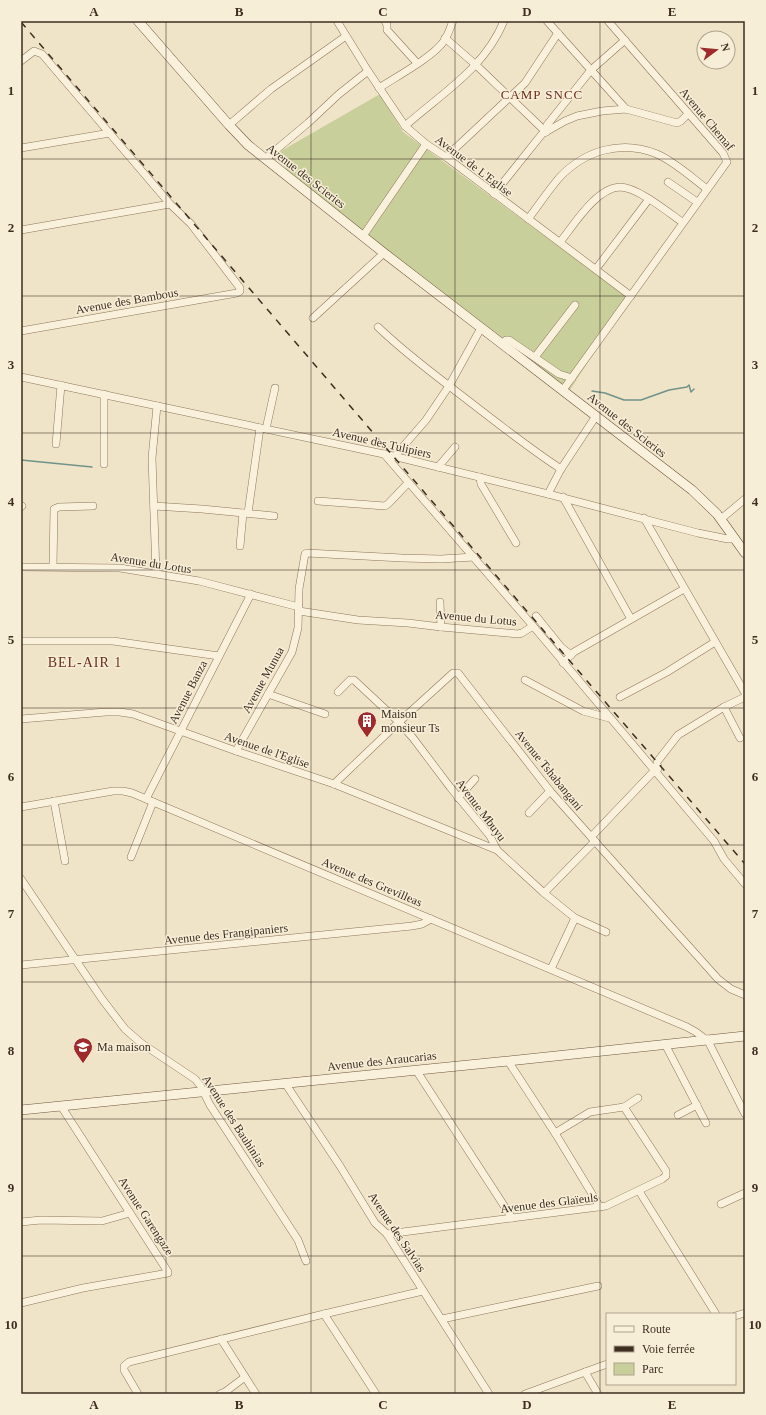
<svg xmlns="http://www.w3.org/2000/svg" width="766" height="1415" viewBox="0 0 766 1415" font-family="Georgia,serif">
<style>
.green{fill:#c9cf9b}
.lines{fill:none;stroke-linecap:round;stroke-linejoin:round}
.stream{stroke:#6f938a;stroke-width:1.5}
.street-casing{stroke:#8d765c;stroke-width:8}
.secondary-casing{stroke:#6f573f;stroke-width:10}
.street{stroke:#faf1dc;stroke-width:7}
.secondary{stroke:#faf1dc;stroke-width:9}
.rail{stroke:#3d2e20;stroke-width:1.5;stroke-dasharray:7 7;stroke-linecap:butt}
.grid{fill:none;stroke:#3d2e20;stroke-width:1;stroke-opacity:0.55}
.labels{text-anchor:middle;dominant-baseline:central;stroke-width:3;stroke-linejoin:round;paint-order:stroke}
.street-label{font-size:12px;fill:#3d2e20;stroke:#f7eed8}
.poi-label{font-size:12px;fill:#3d2e20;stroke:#f7eed8;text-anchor:start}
.neighbourhood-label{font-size:13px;letter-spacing:1px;fill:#6b2e1e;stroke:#f7eed8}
.quarter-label{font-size:14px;letter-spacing:1px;fill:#6b2e1e;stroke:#f7eed8}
.neatline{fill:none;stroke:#3d2e20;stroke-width:1.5}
.grid-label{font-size:13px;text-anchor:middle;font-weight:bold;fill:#3d2e20}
</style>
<rect width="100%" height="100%" fill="#f0e4c8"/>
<path class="green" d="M 380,94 L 403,132 L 629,298 L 570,390 L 294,179 L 279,160 L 281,151 Z"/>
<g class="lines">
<g class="stream">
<path d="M 592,391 L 605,393 L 624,400 L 641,400 L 669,390 L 687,387 L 689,385 L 691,392 L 694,389"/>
<path d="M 21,460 L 92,467"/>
</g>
<g class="street-casing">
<g id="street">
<path d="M 337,21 L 368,71 L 405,126 L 426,144 L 446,157 L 631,296"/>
<path d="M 385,21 L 387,25 L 387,30 L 417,63"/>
<path d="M 547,21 L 626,109"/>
<path d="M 445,38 L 476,65 L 546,132"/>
<path d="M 21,61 L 34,51 L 42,54 L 170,204 L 191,224 L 240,288 L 240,291 L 237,293 L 21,331"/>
<path d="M 379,88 C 396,77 433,57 444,41 C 448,35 450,28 453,21"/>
<path d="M 229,125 L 271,89 L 346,36"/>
<path d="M 405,126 C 442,93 484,69 504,21"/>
<path d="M 546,132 L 547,125 L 591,70 L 625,40"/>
<path d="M 21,148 L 110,133"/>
<path d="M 446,157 L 525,83 L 558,33"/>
<path d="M 265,159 L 308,123 L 339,94 L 368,71"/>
<path d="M 668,182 L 697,202"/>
<path d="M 494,194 L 542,134 L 565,121 L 577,116 L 602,111 L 626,109 L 677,123 L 681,121 L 688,114"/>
<path d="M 528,219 C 538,206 548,191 559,178 C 584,151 621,139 657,154 C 675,162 691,177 707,189"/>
<path d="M 21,230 L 170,204"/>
<path d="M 363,236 L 426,144"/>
<path d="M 560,242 C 574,225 596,188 620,187 C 637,187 668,212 682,222"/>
<path d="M 596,269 L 649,199"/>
<path d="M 313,318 L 384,253"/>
<path d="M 378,327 C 407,355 439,378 470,402 C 500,425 530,449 561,469"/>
<path d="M 502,344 L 506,340 L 509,340 L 559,374 L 572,378"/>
<path d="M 535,357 L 575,305"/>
<path d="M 21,377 L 393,456 L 548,494 L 698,533 L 728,539 L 735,539"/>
<path d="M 563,390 L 727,162 L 723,153 L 608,21"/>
<path d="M 266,429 L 275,388"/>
<path d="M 56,444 L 61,385"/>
<path d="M 384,454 L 533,626 L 714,841 L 724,859 L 745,884"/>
<path d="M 394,457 L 426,420 L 449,386 L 481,328"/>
<path d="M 104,464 L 104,394"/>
<path d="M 438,467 L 455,447"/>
<path d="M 480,477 L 481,484 L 516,543"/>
<path d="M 548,494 L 561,469 L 596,416"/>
<path d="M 563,497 L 631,619"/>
<path d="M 318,501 L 385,506 L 388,504 L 408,483"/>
<path d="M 154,506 L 202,509 L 274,516"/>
<path d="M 21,507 L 22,506"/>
<path d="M 248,513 L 260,428"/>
<path d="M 644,518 L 745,693"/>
<path d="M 721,519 L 745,499"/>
<path d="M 240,546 L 243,513"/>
<path d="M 53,566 L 54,509 L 59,507 L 93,506"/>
<path d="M 21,567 L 120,568 L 199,581 L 299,607"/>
<path d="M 156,573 L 152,458 L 157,406"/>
<path d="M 440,602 L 441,627"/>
<path d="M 299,611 L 358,620 L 408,623 L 441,627 L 518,634 L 522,633 L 533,626"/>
<path d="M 536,616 L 561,647 L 571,655"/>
<path d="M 21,641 L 113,641 L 219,656"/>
<path d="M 563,663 L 574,652 L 684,589"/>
<path d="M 525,680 L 583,711 L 609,718"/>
<path d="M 338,692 L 350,680 L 354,680 L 399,722 L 413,738 L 450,787 L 490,836 L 497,850 L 544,893 L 575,918 L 606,932"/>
<path d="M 268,694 L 325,714"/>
<path d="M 620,697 L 667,672 L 715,642"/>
<path d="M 724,707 L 740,738"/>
<path d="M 21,719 L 106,712 L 120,712 L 133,714 L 236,751 L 334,784 L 497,850"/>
<path d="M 236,751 L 292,652 L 298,628 L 299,589 L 305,554 L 307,553 L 402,558 L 441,559 L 474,557"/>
<path d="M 655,772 L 658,769 L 657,762 L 678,735 L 724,707 L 745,697"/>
<path d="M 334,784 L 399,722 L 453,673 L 458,673 L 550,791 L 718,979 L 731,989 L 745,995"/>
<path d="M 458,798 L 475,779"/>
<path d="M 146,799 L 251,594"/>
<path d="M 54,801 L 65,861"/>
<path d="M 21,807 L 113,791 L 123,791 L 132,793 L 687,1027 L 696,1032 L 705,1039"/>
<path d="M 529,813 L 550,791"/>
<path d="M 591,837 L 654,771"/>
<path d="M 131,857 L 153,802"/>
<path d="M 21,879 L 102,999 L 125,1029 L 141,1043 L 195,1079 L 200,1085 L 210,1105 L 298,1240 L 306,1261"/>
<path d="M 544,893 L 595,841"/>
<path d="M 21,965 L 412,926 L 422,924 L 431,919"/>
<path d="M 551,969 L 575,918"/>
<path d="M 707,1039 L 745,1114"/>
<path d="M 665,1044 L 706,1123"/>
<path d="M 508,1061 L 555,1133 L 600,1207"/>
<path d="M 416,1070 L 512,1218"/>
<path d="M 285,1083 L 340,1166 L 375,1223 L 387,1234 L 489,1394"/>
<path d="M 624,1107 L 638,1098"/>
<path d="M 678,1115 L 697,1105"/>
<path d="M 639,1191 L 716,1314"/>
<path d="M 721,1204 L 745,1193"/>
<path d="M 21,1222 L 41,1220 L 102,1221 L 130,1213"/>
<path d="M 387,1234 L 606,1206 L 662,1179 L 666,1176 L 666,1171 L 624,1107 L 590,1112 L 555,1133"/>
<path d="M 21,1303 L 83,1288 L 168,1273 L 168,1272 L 61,1106"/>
<path d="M 324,1314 L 376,1394"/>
<path d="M 735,1316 L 745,1313"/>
<path d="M 442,1319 L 598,1286"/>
<path d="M 221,1339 L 256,1394"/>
<path d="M 585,1372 L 598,1394"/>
<path d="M 138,1394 L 124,1370 L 124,1366 L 129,1362 L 324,1314 L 423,1291"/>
<path d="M 220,1394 L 225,1392 L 245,1377"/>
<path d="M 525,1394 L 607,1364"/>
</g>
</g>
<g class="secondary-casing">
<g id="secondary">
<path d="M 138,21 L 229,125 L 248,145 L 384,253 L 692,490 L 717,514 L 745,553"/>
<path d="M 21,1110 L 508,1061 L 745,1036"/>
</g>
</g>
<use href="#street" class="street"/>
<use href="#secondary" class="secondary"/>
<path class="rail" d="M 21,22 L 393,456 L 745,864"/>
</g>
<path class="grid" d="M 166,21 L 166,1394M 311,21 L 311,1394M 455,21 L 455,1394M 600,21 L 600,1394M 21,159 L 745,159M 21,296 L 745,296M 21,433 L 745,433M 21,570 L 745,570M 21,708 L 745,708M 21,845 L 745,845M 21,982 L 745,982M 21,1119 L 745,1119M 21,1256 L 745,1256"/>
<defs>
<g id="building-pin" transform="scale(1)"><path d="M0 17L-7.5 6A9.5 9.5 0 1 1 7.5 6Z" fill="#9e2a2b" stroke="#f7eed8"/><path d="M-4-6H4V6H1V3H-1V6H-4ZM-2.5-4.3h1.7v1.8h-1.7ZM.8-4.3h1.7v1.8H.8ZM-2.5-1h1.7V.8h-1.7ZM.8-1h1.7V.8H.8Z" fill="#fff"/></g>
<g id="school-pin" transform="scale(1)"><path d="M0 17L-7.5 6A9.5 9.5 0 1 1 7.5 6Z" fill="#9e2a2b" stroke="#f7eed8"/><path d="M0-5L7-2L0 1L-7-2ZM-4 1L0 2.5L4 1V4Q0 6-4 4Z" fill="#fff"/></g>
</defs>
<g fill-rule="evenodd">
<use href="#building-pin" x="367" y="721"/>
<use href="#school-pin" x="83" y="1047"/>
</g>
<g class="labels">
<g class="street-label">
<text transform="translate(707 119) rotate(50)">Avenue Chemaf</text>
<text transform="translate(474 166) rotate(37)">Avenue de L'Eglise</text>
<text transform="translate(306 176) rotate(38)">Avenue des Scieries</text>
<text transform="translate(127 301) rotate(-10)">Avenue des Bambous</text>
<text transform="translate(627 425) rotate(38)">Avenue des Scieries</text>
<text transform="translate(382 443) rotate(13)">Avenue des Tulipiers</text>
<text transform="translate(151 563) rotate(9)">Avenue du Lotus</text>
<text transform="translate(476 618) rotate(5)">Avenue du Lotus</text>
<text transform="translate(263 680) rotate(-61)">Avenue Munua</text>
<text transform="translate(188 692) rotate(-63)">Avenue Banza</text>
<text transform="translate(267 750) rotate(19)">Avenue de l'Eglise</text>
<text transform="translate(549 770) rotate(51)">Avenue Tshabangani</text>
<text transform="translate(481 810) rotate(53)">Avenue Mbuyu</text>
<text transform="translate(372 882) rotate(23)">Avenue des Grevilleas</text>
<text transform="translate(226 934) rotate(-6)">Avenue des Frangipaniers</text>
<text transform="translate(382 1061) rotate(-6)">Avenue des Araucarias</text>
<text transform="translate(234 1121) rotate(57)">Avenue des Bauhinias</text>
<text transform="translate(549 1203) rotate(-7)">Avenue des Glaïeuls</text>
<text transform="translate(146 1216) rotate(57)">Avenue Garengaze</text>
<text transform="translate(397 1232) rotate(56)">Avenue des Salvias</text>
</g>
<g class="poi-label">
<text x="381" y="714">Maison<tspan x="381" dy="14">monsieur Ts</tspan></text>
<text x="97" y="1047">Ma maison</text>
</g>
<g class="neighbourhood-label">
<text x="542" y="94">CAMP SNCC</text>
</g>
<g class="quarter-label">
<text x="85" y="662">BEL-AIR 1</text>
</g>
</g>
<rect width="766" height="1415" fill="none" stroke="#f7eed8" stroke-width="44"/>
<rect x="606" y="1313" width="130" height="72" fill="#f7eed8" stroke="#ada18e"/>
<rect x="614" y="1326" width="20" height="6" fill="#faf1dc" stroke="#ada18e"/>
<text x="642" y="1333" font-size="12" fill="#3d2e20">Route</text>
<rect x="614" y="1346" width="20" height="6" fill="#3d2e20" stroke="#ada18e"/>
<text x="642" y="1353" font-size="12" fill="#3d2e20">Voie ferrée</text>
<rect x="614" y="1363" width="20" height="12" fill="#c9cf9b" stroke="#ada18e"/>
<text x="642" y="1373" font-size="12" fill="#3d2e20">Parc</text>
<g transform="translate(716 50) rotate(74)"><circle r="19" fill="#f7eed8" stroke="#ada18e"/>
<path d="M0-3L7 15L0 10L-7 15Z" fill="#9e2a2b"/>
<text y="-6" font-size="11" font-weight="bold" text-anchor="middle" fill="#3d2e20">N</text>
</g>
<rect x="22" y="22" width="722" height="1371" class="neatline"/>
<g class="grid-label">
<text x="94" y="16">A</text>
<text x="239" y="16">B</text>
<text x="383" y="16">C</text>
<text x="527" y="16">D</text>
<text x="672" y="16">E</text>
<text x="11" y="95">1</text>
<text x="755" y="95">1</text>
<text x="11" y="232">2</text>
<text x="755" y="232">2</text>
<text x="11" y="369">3</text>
<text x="755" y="369">3</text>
<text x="11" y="506">4</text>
<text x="755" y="506">4</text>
<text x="11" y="644">5</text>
<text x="755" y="644">5</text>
<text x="11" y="781">6</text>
<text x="755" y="781">6</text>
<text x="11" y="918">7</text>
<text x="755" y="918">7</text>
<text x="11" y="1055">8</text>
<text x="755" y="1055">8</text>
<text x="11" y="1192">9</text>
<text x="755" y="1192">9</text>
<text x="11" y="1329">10</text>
<text x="755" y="1329">10</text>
<text x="94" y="1409">A</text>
<text x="239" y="1409">B</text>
<text x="383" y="1409">C</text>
<text x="527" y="1409">D</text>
<text x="672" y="1409">E</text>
</g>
</svg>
